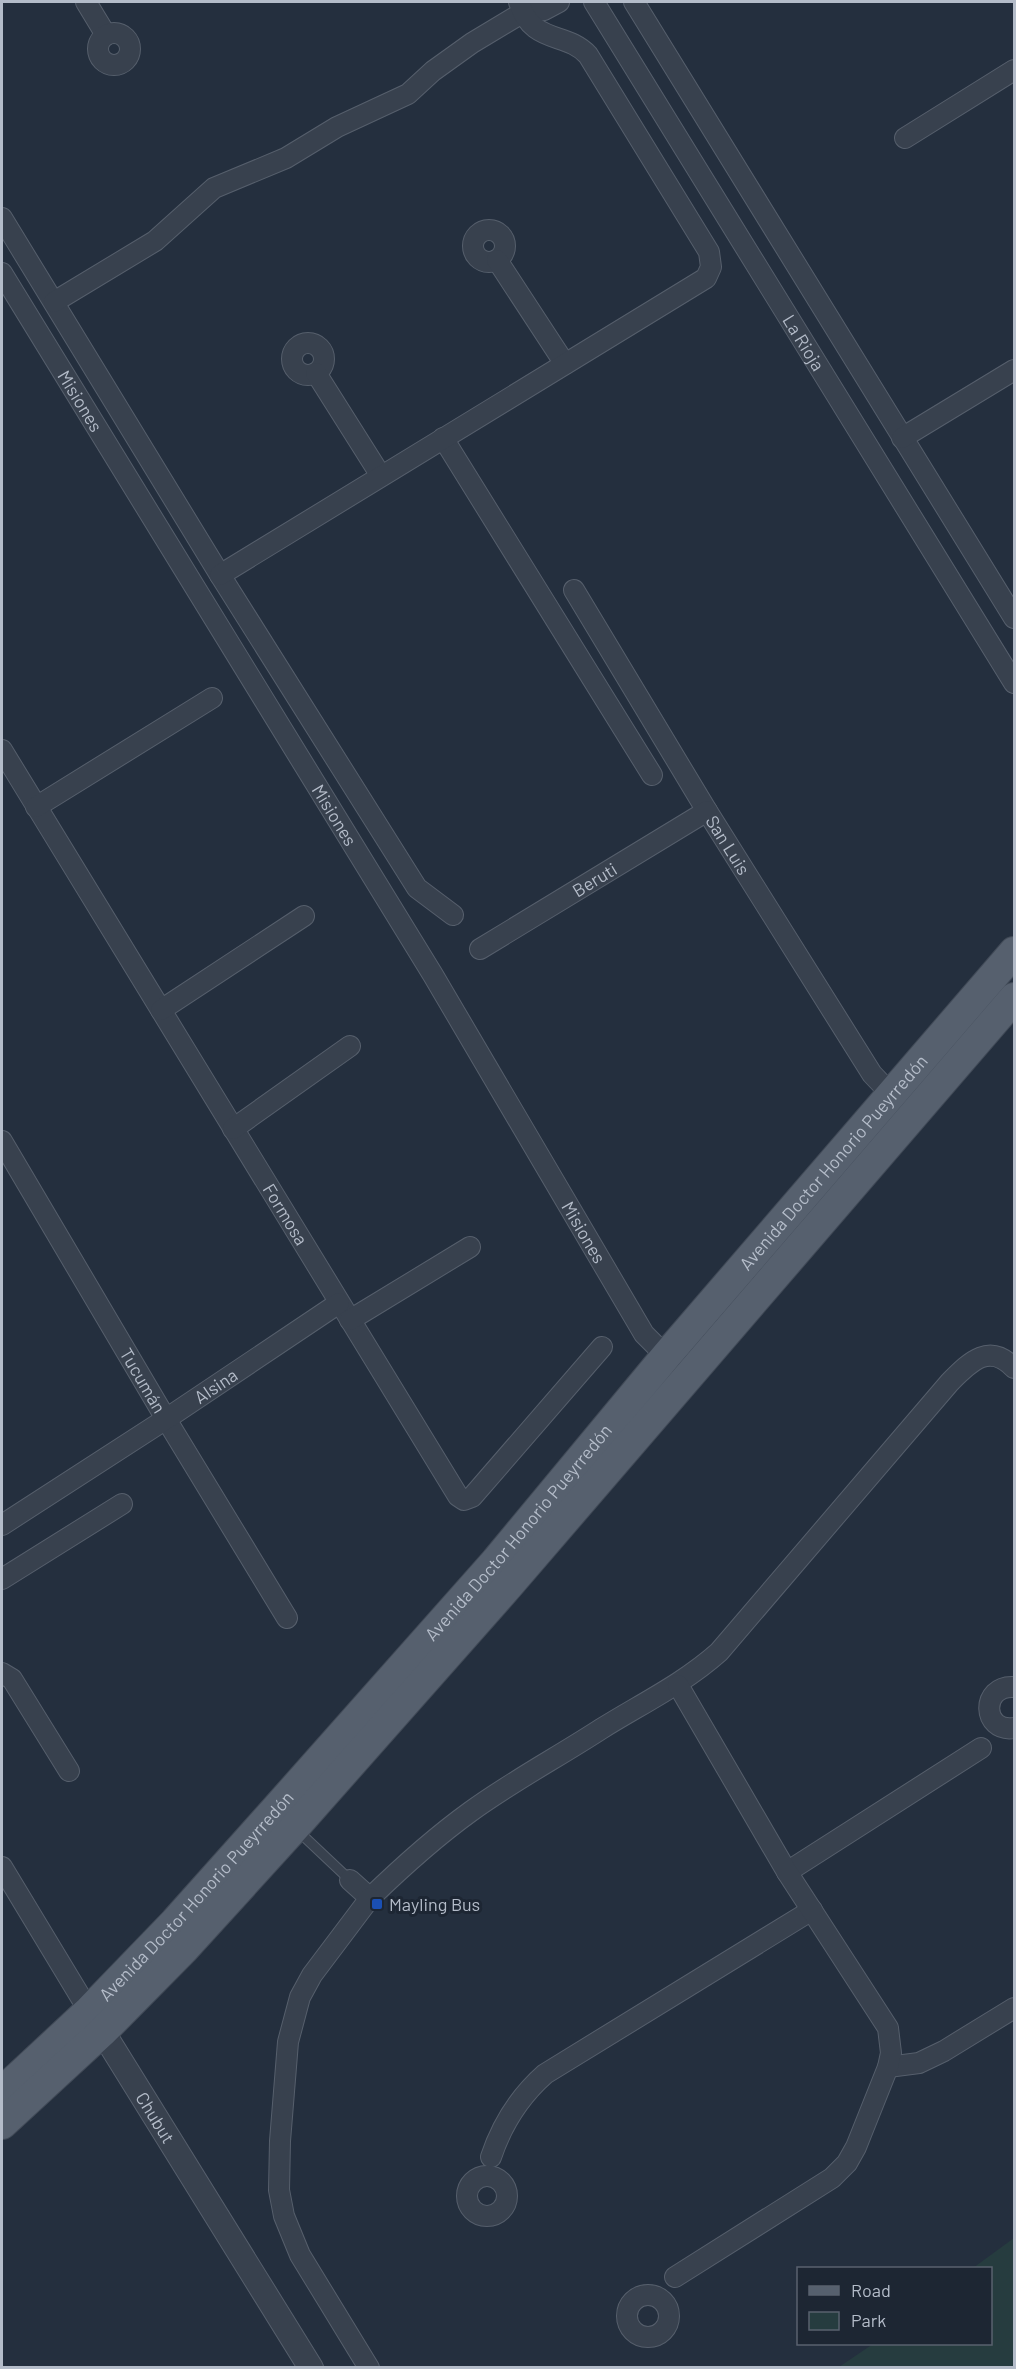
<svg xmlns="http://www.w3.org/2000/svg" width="1016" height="2369" viewBox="0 0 1016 2369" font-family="Barlow,sans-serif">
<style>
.green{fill:#263c3f}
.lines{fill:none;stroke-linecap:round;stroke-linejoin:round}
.service-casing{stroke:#565f6c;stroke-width:11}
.minor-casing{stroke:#565f6c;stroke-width:22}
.tertiary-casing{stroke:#565f6c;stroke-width:26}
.primary-casing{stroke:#414a57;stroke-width:32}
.service{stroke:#38414e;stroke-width:9}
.minor{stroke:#38414e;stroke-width:20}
.tertiary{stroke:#38414e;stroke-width:24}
.primary{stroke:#56606e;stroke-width:30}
.transit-dot{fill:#1a4fb4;stroke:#1d2633;stroke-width:2}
.labels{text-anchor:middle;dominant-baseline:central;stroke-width:6;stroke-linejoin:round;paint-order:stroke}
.street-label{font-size:18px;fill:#b4bcc9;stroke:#1d2633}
.poi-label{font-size:18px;fill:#b4bcc9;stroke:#1d2633;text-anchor:start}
</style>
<rect width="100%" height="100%" fill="#242f3e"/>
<path class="green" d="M 1014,2238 L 1014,2367 L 839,2367 L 873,2344 L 990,2344 L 990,2268 L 973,2268 Z"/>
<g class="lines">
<g class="service-casing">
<path id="service" d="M 297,1830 L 350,1880"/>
</g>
<g class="minor-casing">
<g id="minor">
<path d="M 86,2 L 106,35"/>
<path id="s1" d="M 594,2 L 1014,683"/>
<path d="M 634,2 L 1014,618"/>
<circle cx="114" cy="49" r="16"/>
<path d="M 905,138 L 1014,70"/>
<path d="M 2,218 L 220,575 L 417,888 L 453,915"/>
<circle cx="489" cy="246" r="16"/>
<path d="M 497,260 L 565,364"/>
<path id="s2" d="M 2,273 L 433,975 L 644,1334 L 666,1356"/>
<path d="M 54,302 L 155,241 L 214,188 L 286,158 L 337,127 L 408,94 L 433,71 L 472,43 L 522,13 L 544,10 L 559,2"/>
<circle cx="308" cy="359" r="16"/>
<path d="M 316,373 L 381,476"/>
<path d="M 443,438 L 652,775"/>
<path d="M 902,438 L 1014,370"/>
<path d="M 220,575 L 706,278 L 711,267 L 709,252 L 588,55 C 566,31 532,45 519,2"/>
<path id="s3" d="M 574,590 L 707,811 L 872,1074 L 892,1095"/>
<path id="s4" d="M 2,750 L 458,1496 L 464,1500 L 472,1497 L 602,1347"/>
<path d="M 36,807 L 212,698"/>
<path id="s5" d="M 480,949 L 707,811"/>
<path d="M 161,1010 L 304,916"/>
<path d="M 233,1129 L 350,1046"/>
<path id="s6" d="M 2,1141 L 166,1419 L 287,1618"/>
<path d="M 350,1320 L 470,1247"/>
<path id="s7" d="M 2,1525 L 166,1419 L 339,1303"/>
<path d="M 2,1579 L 122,1504"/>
<path d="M 2,1673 L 12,1679 L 69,1771"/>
<path d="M 1014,1687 C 980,1685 982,1733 1014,1728"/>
<path d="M 2,1867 L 89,2011"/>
<path d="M 787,1872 L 981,1748"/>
<path d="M 350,1880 L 370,1898 C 401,1868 434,1838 470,1812 C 511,1782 558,1757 601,1729 C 641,1704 683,1684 719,1652 L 950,1382 C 970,1362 989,1342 1014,1368"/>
<path d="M 888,2067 L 919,2063 L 944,2051 L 1014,2008"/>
<path d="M 491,2157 C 502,2124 519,2097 545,2074 L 812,1910"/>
<circle cx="487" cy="2196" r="20"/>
<path d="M 675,2277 L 832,2178 L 847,2163 L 856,2147 L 888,2067 L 891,2053 L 888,2028 L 787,1872 L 678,1685"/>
<circle cx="648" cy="2316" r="21"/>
<path d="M 369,2368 L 300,2255 L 284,2216 L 279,2190 L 280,2141 L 288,2042 L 300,1997 L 312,1975 L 370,1898"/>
</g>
</g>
<g class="tertiary-casing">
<g id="tertiary">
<path id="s8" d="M 94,2018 L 311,2368"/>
</g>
</g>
<g class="primary-casing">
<g id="primary">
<path id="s9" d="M 2,2092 L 89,2011 L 175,1922 L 276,1809 L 496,1561 L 666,1356 L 1014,952"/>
<path d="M 2,2124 L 103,2031 L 184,1949 L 295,1827 L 508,1586 L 1014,998"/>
</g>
</g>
<use href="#service" class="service"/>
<use href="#minor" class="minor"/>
<use href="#tertiary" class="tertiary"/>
<use href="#primary" class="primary"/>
</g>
<rect class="transit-dot" x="371" y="1898" width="12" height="12" rx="3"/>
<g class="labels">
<g class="street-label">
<text stroke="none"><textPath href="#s1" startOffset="400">La Rioja</textPath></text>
<text stroke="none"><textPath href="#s2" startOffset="150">Misiones</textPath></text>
<text stroke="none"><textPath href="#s2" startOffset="636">Misiones</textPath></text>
<text stroke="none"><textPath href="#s3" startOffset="298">San Luis</textPath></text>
<text stroke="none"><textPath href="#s5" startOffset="134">Beruti</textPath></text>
<text stroke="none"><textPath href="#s9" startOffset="1248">Avenida Doctor Honorio Pueyrredón</textPath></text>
<text stroke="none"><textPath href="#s4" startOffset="544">Formosa</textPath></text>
<text stroke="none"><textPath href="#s2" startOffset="1122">Misiones</textPath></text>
<text stroke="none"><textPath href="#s6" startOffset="278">Tucumán</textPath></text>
<text stroke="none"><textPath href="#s7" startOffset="255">Alsina</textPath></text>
<text stroke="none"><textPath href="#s9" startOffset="762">Avenida Doctor Honorio Pueyrredón</textPath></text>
<text stroke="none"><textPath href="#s9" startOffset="276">Avenida Doctor Honorio Pueyrredón</textPath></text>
<text stroke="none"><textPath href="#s8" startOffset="117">Chubut</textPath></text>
</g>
<g class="poi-label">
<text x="389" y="1904">Mayling Bus</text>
</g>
</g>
<rect width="1016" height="2369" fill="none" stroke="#b4bcc9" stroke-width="6"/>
<rect x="797" y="2267" width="195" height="78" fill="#1d2633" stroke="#59626f" stroke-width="1.5"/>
<rect x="809" y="2286" width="30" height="9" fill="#56606e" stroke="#59626f" stroke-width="1.5"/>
<text x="851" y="2297" font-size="18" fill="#b4bcc9">Road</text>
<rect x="809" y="2312" width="30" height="18" fill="#263c3f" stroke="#59626f" stroke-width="1.5"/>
<text x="851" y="2327" font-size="18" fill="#b4bcc9">Park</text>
</svg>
